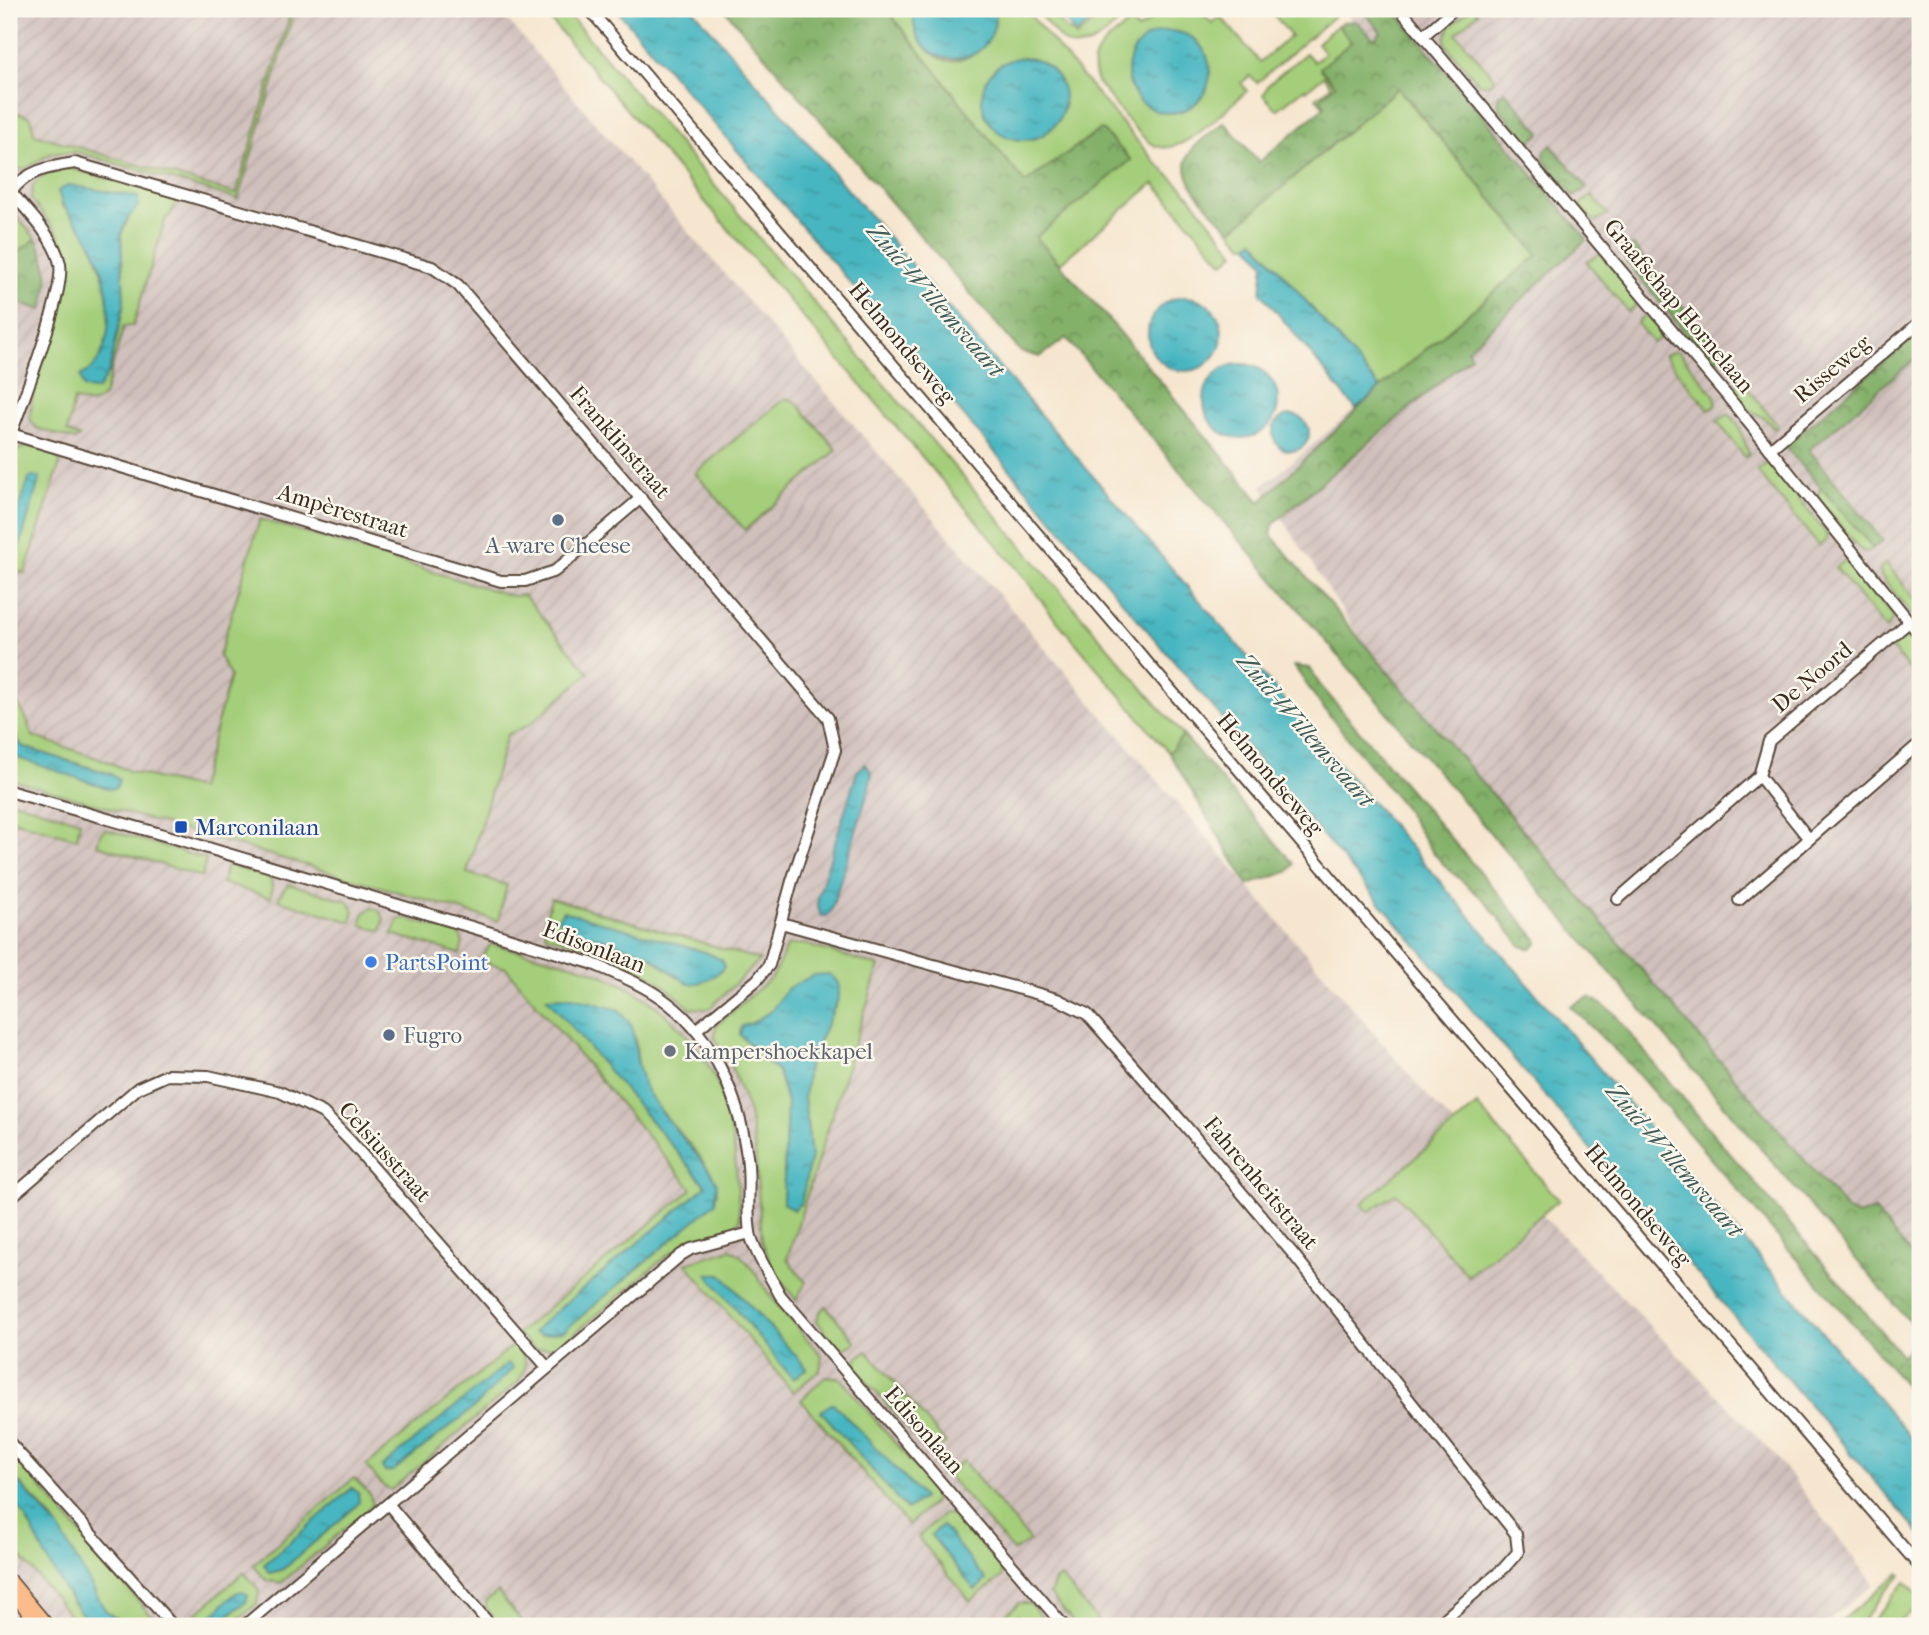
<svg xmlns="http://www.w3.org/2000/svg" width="1929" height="1635" viewBox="0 0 1929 1635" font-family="'IM FELL French Canon',serif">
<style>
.industrial{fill:url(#industrial-furrows)}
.grass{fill:#a4ce79;stroke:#707c4c;stroke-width:2;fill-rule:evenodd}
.forest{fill:url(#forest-crowns);stroke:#5f6e44;stroke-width:2}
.water{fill:url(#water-ripples);stroke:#417070;stroke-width:2}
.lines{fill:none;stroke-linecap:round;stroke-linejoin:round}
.street-casing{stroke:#574639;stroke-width:14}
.primary-casing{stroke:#574639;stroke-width:21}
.street{stroke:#fff;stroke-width:10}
.primary{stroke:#f9bc8a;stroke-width:18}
.service-dot{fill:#5c6f8a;stroke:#fbf7ec;stroke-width:2.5}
.transit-dot{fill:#1a4fb4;stroke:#fbf7ec;stroke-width:2.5}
.shop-dot{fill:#3f7fe0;stroke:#fbf7ec;stroke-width:2.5}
.worship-dot{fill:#6b7280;stroke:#fbf7ec;stroke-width:2.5}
.labels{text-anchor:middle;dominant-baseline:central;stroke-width:5;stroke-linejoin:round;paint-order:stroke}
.street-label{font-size:23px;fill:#3b2a1e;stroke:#fbf7ec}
.service-label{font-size:23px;fill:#4e5e75;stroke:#fbf7ec}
.transit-label{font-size:23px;fill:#164399;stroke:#fbf7ec;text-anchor:start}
.shop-label{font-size:23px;fill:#366cbe;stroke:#fbf7ec;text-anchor:start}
.worship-label{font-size:23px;fill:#5b616d;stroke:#fbf7ec;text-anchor:start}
.water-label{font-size:24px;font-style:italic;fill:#3f5b57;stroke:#fbf7ec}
</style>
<defs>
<pattern id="industrial-furrows" width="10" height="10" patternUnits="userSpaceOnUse" patternTransform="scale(1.75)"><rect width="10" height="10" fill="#d0c0bc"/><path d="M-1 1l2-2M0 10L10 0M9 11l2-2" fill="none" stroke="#b4a5a1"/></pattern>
<pattern id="forest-crowns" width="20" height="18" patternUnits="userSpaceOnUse" patternTransform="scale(1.75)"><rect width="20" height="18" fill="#83b169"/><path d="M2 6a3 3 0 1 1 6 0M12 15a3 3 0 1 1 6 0" fill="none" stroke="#6c9056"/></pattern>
<pattern id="water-ripples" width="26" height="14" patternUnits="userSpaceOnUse" patternTransform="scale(1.75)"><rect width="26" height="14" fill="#47b6c1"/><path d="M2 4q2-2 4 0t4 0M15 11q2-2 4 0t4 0" fill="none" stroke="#3c949c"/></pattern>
</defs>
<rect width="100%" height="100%" fill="#fbf7ec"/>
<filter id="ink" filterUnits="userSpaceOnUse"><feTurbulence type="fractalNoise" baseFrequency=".0143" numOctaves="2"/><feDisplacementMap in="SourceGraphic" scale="14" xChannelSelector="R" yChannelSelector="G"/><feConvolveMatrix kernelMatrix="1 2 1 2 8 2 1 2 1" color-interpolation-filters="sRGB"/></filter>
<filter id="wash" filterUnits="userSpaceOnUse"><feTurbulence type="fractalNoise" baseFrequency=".00686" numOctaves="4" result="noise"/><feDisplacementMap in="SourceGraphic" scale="28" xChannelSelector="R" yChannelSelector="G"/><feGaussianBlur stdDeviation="1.57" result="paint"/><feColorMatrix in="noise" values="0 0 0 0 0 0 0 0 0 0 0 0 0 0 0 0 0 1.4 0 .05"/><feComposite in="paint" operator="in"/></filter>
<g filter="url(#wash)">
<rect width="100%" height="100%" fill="#f6e6cf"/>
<g class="industrial">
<path d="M 9,9 L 498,9 L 1431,1100 L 1773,1453 L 1874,1584 L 1822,1626 L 9,1626 Z"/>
<path d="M 1343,9 L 1920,9 L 1920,1325 L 1431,748 L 1262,487 L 1538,255 Z"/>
</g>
<g class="grass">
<path d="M 278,9 L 295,9 L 238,199 L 77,152 L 52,153 L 25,169 L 9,170 L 9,110 L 31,117 L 34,134 L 236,194 L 289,18 Z"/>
<path d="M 541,9 L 564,9 L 1183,735 L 1169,753 L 1051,614 L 1026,579 Z"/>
<path d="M 886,9 L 914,9 C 911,36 935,71 965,58 C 973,54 988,33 995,25 L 995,9 L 1025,9 L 1156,163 L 1183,188 L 1235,253 L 1223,263 L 1154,183 L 1059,264 L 1036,237 L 1131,160 L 1101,129 L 1025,183 ZM 997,66 L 1065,103 C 1061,123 1049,135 1029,140 L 982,102 L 985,84 Z"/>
<path d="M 1035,9 L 1048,9 L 1068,31 L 1070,30 L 1076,37 L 1110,9 L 1132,9 C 1117,23 1087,60 1064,42 C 1053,33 1044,19 1035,9 Z"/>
<path d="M 1164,9 L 1199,9 L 1212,23 L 1220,16 L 1260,62 L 1291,36 L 1273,14 L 1279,9 L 1337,9 L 1333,17 L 1257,83 L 1250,76 L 1241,83 L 1247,91 C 1226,108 1179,162 1152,144 C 1134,132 1111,98 1097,82 C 1084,52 1110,39 1131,22 L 1138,30 ZM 1168,31 C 1210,34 1207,59 1206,91 C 1174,141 1105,96 1136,49 C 1143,38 1155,33 1168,31 Z"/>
<path d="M 1470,9 L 1474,9 L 1478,13 L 1456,33 L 1495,79 L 1489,84 L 1479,84 L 1447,46 L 1445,38 L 1450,26 Z"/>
<path d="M 1338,25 L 1351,42 L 1335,85 L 1321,99 L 1326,106 L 1324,107 L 1316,98 L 1331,86 L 1324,76 L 1307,90 L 1305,88 L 1277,110 L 1263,95 L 1269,84 L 1306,53 L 1314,62 L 1325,53 L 1317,43 Z"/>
<path d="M 1398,88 L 1538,255 L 1380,388 L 1255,241 L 1249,245 L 1244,245 L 1231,231 Z"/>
<path d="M 65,167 L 169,195 L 175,199 L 175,205 L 169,217 L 166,217 L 133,326 L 124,326 L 104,396 L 92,404 L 74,400 L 67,432 L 79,437 L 75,440 L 36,428 L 30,418 L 32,400 L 68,266 L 59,235 L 31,199 L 33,185 L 47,173 ZM 69,185 L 138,197 L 121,235 L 124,304 L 109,371 L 98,388 L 81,376 C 84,373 91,370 94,366 C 120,332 107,272 88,238 C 82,226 70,215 61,204 Z"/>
<path d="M 1592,195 L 1608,215 L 1594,221 L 1580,205 Z"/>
<path d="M 9,207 L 36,239 L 12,256 L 9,233 Z"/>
<path d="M 1598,254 L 1602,255 L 1636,297 L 1636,305 L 1628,312 L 1587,262 Z"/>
<path d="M 1644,316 L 1652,318 L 1659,329 L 1660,338 L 1653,343 L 1637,323 Z"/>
<path d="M 1676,351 L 1681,354 L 1715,396 L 1716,404 L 1709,410 L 1664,355 Z"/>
<path d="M 1742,381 L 1778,426 L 1774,429 L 1765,418 L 1749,410 L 1733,391 Z"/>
<path d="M 785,398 L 795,401 L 837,450 L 745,530 L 695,473 Z"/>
<path d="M 1729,414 L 1738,424 L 1749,454 L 1745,457 L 1717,421 Z"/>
<path d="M 31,445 L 59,454 L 60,463 L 25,573 L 9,570 L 9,555 L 17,555 L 30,477 L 9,540 L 9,479 L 17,450 Z"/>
<path d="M 1767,463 L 1770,463 L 1826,533 L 1827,540 L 1819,546 L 1757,471 Z"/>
<path d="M 1821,487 L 1873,548 L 1866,552 L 1859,549 L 1817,497 Z"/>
<path d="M 260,519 L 512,596 L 524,595 L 589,673 L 529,725 L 507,735 L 467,873 L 507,885 L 498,921 L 9,779 L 9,752 L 12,756 L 112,774 L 23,747 C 9,731 9,709 9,689 L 27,720 L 32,736 L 109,762 L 129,771 L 199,789 L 230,676 L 219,656 Z"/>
<path d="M 1845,560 L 1849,561 L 1892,614 L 1893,620 L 1886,629 L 1836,568 Z"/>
<path d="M 1886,563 L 1920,605 L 1920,625 L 1881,576 L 1880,568 Z"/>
<path d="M 1906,637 L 1911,639 L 1920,649 L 1920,672 L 1915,676 L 1891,648 L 1901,639 Z"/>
<path d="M 9,800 L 80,821 L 77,839 L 9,819 Z"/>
<path d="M 105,829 L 206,859 L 202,877 L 97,845 L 100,834 Z"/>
<path d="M 227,865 L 270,878 L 272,887 L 271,898 L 222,883 Z"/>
<path d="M 289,884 L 348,901 L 354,911 L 351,922 L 278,900 L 283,890 Z"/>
<path d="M 551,898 L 760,960 L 709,1009 L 690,1008 L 668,988 L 649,975 L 613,957 L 593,949 L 546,935 L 544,924 ZM 559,922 L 661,939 L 718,958 L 724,967 L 720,972 L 701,982 L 677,977 L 646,953 L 567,928 Z"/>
<path d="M 372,908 L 379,910 L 384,919 L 381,931 L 361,925 L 364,913 Z"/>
<path d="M 405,918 L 459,934 L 463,942 L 460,954 L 392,934 L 398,920 Z"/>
<path d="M 491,944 C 522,952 554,958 584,968 C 648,989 705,1038 725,1104 C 736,1142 737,1182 740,1221 L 722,1236 L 683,1245 L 665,1257 L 560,1346 L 536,1349 L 517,1334 L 692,1189 L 506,968 L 480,961 ZM 548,998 L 635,1037 C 637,1054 638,1075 647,1091 C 664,1122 715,1161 717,1194 L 535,1332 L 546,1320 L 706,1186 Z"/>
<path d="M 804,944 L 879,966 L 787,1259 L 806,1282 L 796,1300 L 773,1269 L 762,1241 L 755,1150 L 749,1113 L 732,1068 L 715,1039 L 716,1026 L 773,976 L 787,946 ZM 839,984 L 839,997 L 808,1066 L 804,1098 L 811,1156 L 783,1202 L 787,1102 L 778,1072 L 740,1035 L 742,1026 L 752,1023 L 771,1011 Z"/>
<path d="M 1477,1105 L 1559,1200 L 1468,1276 L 1396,1193 L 1369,1212 L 1361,1204 Z"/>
<path d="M 731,1249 C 752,1261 758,1280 772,1298 C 788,1318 805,1337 822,1356 L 820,1370 L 793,1392 L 686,1263 ZM 721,1274 L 807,1369 L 792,1378 Z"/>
<path d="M 826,1306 L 856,1342 L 846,1348 L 838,1348 L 817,1321 L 819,1313 Z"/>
<path d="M 516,1343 C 526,1360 530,1364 518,1382 L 391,1490 L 382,1485 L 366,1466 Z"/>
<path d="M 867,1351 L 946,1443 L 932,1453 L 925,1448 L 855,1368 L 857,1358 Z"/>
<path d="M 826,1376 L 840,1378 L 936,1491 L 934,1502 L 908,1525 L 801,1400 ZM 822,1411 L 907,1482 L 923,1498 L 907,1510 Z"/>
<path d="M 9,1450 L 160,1626 L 126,1626 L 105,1610 L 52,1518 L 9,1472 Z"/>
<path d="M 963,1461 L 1030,1541 L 1013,1551 L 949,1477 L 949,1472 Z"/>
<path d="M 354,1478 L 369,1493 L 373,1505 L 281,1583 L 266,1580 L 253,1565 ZM 352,1488 L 358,1493 L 264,1565 Z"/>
<path d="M 9,1494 L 28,1521 L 70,1599 L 91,1626 L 79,1626 L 9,1543 Z"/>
<path d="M 943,1514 L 956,1515 L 1002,1569 L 1002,1577 L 970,1601 L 918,1537 ZM 942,1525 L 985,1581 L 976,1589 L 931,1535 Z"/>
<path d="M 244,1572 L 259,1590 L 257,1604 L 230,1626 L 214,1626 L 246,1602 L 207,1621 L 212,1626 L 182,1626 Z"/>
<path d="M 1899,1573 L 1901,1575 L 1883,1594 L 1859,1626 L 1835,1626 Z"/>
<path d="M 1061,1577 L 1099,1622 L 1076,1626 L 1050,1594 L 1055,1581 Z"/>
<path d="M 1906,1581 L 1920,1598 L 1920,1606 L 1892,1626 L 1868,1626 Z"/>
<path d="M 498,1592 L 523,1623 L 518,1626 L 501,1626 L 486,1608 L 486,1601 Z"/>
<path d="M 1019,1603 L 1030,1603 L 1049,1626 L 1028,1626 L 1018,1615 L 1008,1626 L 993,1626 Z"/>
</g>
<g class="forest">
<path d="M 724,9 L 886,9 L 1025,183 L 1101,129 L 1131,160 L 1036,237 L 1118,330 L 1260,502 L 1380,388 L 1538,255 L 1398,88 L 1231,231 C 1215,213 1171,177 1191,151 C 1199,140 1214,131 1224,122 L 1259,162 L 1325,106 L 1320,99 L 1335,85 L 1320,68 L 1351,42 L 1338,25 L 1344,22 L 1356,21 L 1374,39 L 1381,32 L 1362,9 L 1393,9 L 1587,239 L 1467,350 L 1471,356 L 1283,515 L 1273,525 L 1271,535 L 1848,1211 L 1858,1216 L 1874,1210 L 1920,1265 L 1920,1334 L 1066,338 L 1040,357 L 1021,352 Z"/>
<path d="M 1505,91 L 1541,133 L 1529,143 L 1499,108 L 1498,97 Z"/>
<path d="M 1551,145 L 1587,187 L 1575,197 L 1544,161 L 1545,150 Z"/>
<path d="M 36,239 C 49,264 51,282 42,310 L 9,300 L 9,268 L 12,256 Z"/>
<path d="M 1633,245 L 1722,355 L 1711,364 L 1625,260 L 1626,250 Z"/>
<path d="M 1920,332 L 1920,354 L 1809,450 L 1883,541 L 1873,548 L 1785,446 Z"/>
<path d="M 1294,666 L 1310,668 L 1320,685 L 1536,938 L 1537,944 L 1532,949 L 1521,946 L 1485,901 L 1445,866 L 1431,850 L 1403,806 L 1320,704 Z"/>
<path d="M 1183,735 L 1294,864 L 1288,872 L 1248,885 L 1169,753 Z"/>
<path d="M 1590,997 L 1613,1012 L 1660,1071 L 1902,1356 L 1920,1337 L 1920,1402 L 1630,1065 L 1570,1006 Z"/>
</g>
<g class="water">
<path d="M 616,9 L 693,9 L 1526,982 L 1920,1448 L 1920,1534 Z"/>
<path d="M 914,9 L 995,9 C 1000,77 906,73 914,9 Z"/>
<path d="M 1056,9 L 1105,9 L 1076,34 Z"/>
<circle cx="1169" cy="72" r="41"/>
<circle cx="1023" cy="99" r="41"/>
<path d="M 69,185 L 138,197 L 138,206 L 126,221 L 121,235 L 124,304 L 109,371 L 98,389 L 92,390 L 84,388 L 80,376 C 85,373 91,370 94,366 C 120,333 108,269 87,236 C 76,218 63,212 58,191 Z"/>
<path d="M 1254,240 L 1380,388 L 1356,409 L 1261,293 L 1264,263 L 1249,245 Z"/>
<circle cx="1185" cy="334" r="37"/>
<circle cx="1241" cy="401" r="37"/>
<circle cx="1291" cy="433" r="18"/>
<path d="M 30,477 L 40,477 L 17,556 L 9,555 L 9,534 Z"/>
<path d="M 9,714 L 15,736 L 23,747 L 112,775 L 119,780 L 116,788 L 110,789 L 12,756 L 9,752 Z"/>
<path d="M 865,764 L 872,773 L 869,789 L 831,911 L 827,916 L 821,916 L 818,907 L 818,897 L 857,772 Z"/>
<path d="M 563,911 L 705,952 L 722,960 L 724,967 C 716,977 699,986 687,983 L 646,953 L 567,928 L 561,925 L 558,918 Z"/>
<path d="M 830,974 L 839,984 L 839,997 L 808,1066 L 804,1098 L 811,1156 L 801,1203 L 793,1210 L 783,1203 L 787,1102 L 778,1072 L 740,1035 L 742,1026 L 752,1023 L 771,1011 L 788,988 L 814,975 Z"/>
<path d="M 572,997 L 619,1010 L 632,1026 L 637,1061 L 645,1088 L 661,1112 L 711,1172 L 717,1184 L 715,1203 L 564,1331 L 542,1335 L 534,1332 L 546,1320 L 706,1186 L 547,998 Z"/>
<path d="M 707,1274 L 721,1274 L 807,1368 L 793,1379 Z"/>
<path d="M 508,1363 L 513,1368 L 476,1406 L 393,1471 L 385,1472 L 382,1467 Z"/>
<path d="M 833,1403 L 919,1493 L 923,1498 L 907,1510 L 821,1411 Z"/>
<path d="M 9,1472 L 58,1527 L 105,1610 L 126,1626 L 91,1626 C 75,1606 60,1584 48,1561 C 36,1538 26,1514 9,1494 Z"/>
<path d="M 352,1488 L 358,1493 L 359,1502 L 354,1508 L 283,1569 L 270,1573 L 264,1565 Z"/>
<path d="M 942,1525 L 986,1580 L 975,1590 L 931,1535 Z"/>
<path d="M 242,1591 L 248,1595 L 246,1602 L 212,1626 L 207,1620 L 236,1593 Z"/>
</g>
</g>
<g filter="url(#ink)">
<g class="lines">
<g class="street-casing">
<g id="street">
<path d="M 589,9 L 1920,1567"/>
<path d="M 1400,9 L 1728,397 L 1920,635"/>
<path d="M 1423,36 L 1454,9"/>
<path d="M 9,190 C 26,209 55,238 60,264 C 65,294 21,405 9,439"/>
<path d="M 11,192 C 27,170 49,167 75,163 L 432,267 L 458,285 L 828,718 L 835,750 L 792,881 L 769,965 L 757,980 L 696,1030"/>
<path d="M 11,434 L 501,581 L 525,581 L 555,571 L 641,498"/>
<path d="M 1770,449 L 1920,322"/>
<path d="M 1759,776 L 1809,839"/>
<path d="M 9,791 L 178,839 L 591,963 C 617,974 645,985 668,1003 C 715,1039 739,1099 747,1156 C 751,1181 746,1207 750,1232 C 752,1248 772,1279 780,1295 L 1064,1626"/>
<path d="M 1618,899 L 1759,776 L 1769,741 L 1909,622"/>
<path d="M 1739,900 L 1920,743"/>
<path d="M 781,923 L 1057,999 L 1087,1014 L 1183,1123 L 1294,1255 L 1516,1534 L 1518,1552 L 1504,1568 L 1436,1626"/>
<path d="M 9,1199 L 138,1088 L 167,1075 L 208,1076 L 280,1092 L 323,1113 L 351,1142 L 547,1367"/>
<path d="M 9,1442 L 173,1626"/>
<path d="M 389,1505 L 491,1626"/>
<path d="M 244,1626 L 681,1255 L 691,1249 L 750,1233"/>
</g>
</g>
<g class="primary-casing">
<g id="primary">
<path d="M 9,1584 L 44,1626"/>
<path d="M 9,1625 L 10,1626"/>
</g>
</g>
<use href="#street" class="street"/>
<use href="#primary" class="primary"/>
</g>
</g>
<g class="service-dot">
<circle cx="558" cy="520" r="7"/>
<circle cx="389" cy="1035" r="7"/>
</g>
<rect class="transit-dot" x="174" y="820" width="14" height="14" rx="3.5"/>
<circle class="shop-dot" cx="371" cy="962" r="7"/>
<circle class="worship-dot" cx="670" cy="1051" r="7"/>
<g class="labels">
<g class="street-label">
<text transform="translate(1679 306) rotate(50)">Graafschap Hornelaan</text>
<text transform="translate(902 343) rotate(50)">Helmondseweg</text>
<text transform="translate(1832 369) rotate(-40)">Risseweg</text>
<text transform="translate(620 442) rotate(49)">Franklinstraat</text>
<text transform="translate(343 511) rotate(17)">Ampèrestraat</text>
<text transform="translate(1812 677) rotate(-40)">De Noord</text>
<text transform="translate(1270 774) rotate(50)">Helmondseweg</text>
<text transform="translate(594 947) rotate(21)">Edisonlaan</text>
<text transform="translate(385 1152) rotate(48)">Celsiusstraat</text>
<text transform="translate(1261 1183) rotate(50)">Fahrenheitstraat</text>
<text transform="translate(1638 1205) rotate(50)">Helmondseweg</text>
<text transform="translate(924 1430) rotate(49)">Edisonlaan</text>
</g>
<g class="service-label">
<text x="558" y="545">A-ware Cheese</text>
<text x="403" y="1035" text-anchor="start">Fugro</text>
</g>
<g class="transit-label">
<text x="195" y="827">Marconilaan</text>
</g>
<g class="shop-label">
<text x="385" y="962">PartsPoint</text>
</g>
<g class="worship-label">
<text x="684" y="1051">Kampershoekkapel</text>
</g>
<g class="water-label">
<text transform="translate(936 300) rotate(49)">Zuid-Willemsvaart</text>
<text transform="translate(1306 730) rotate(49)">Zuid-Willemsvaart</text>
<text transform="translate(1675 1160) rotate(49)">Zuid-Willemsvaart</text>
</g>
</g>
<rect width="1929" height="1635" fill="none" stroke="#fbf7ec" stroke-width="35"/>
</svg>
